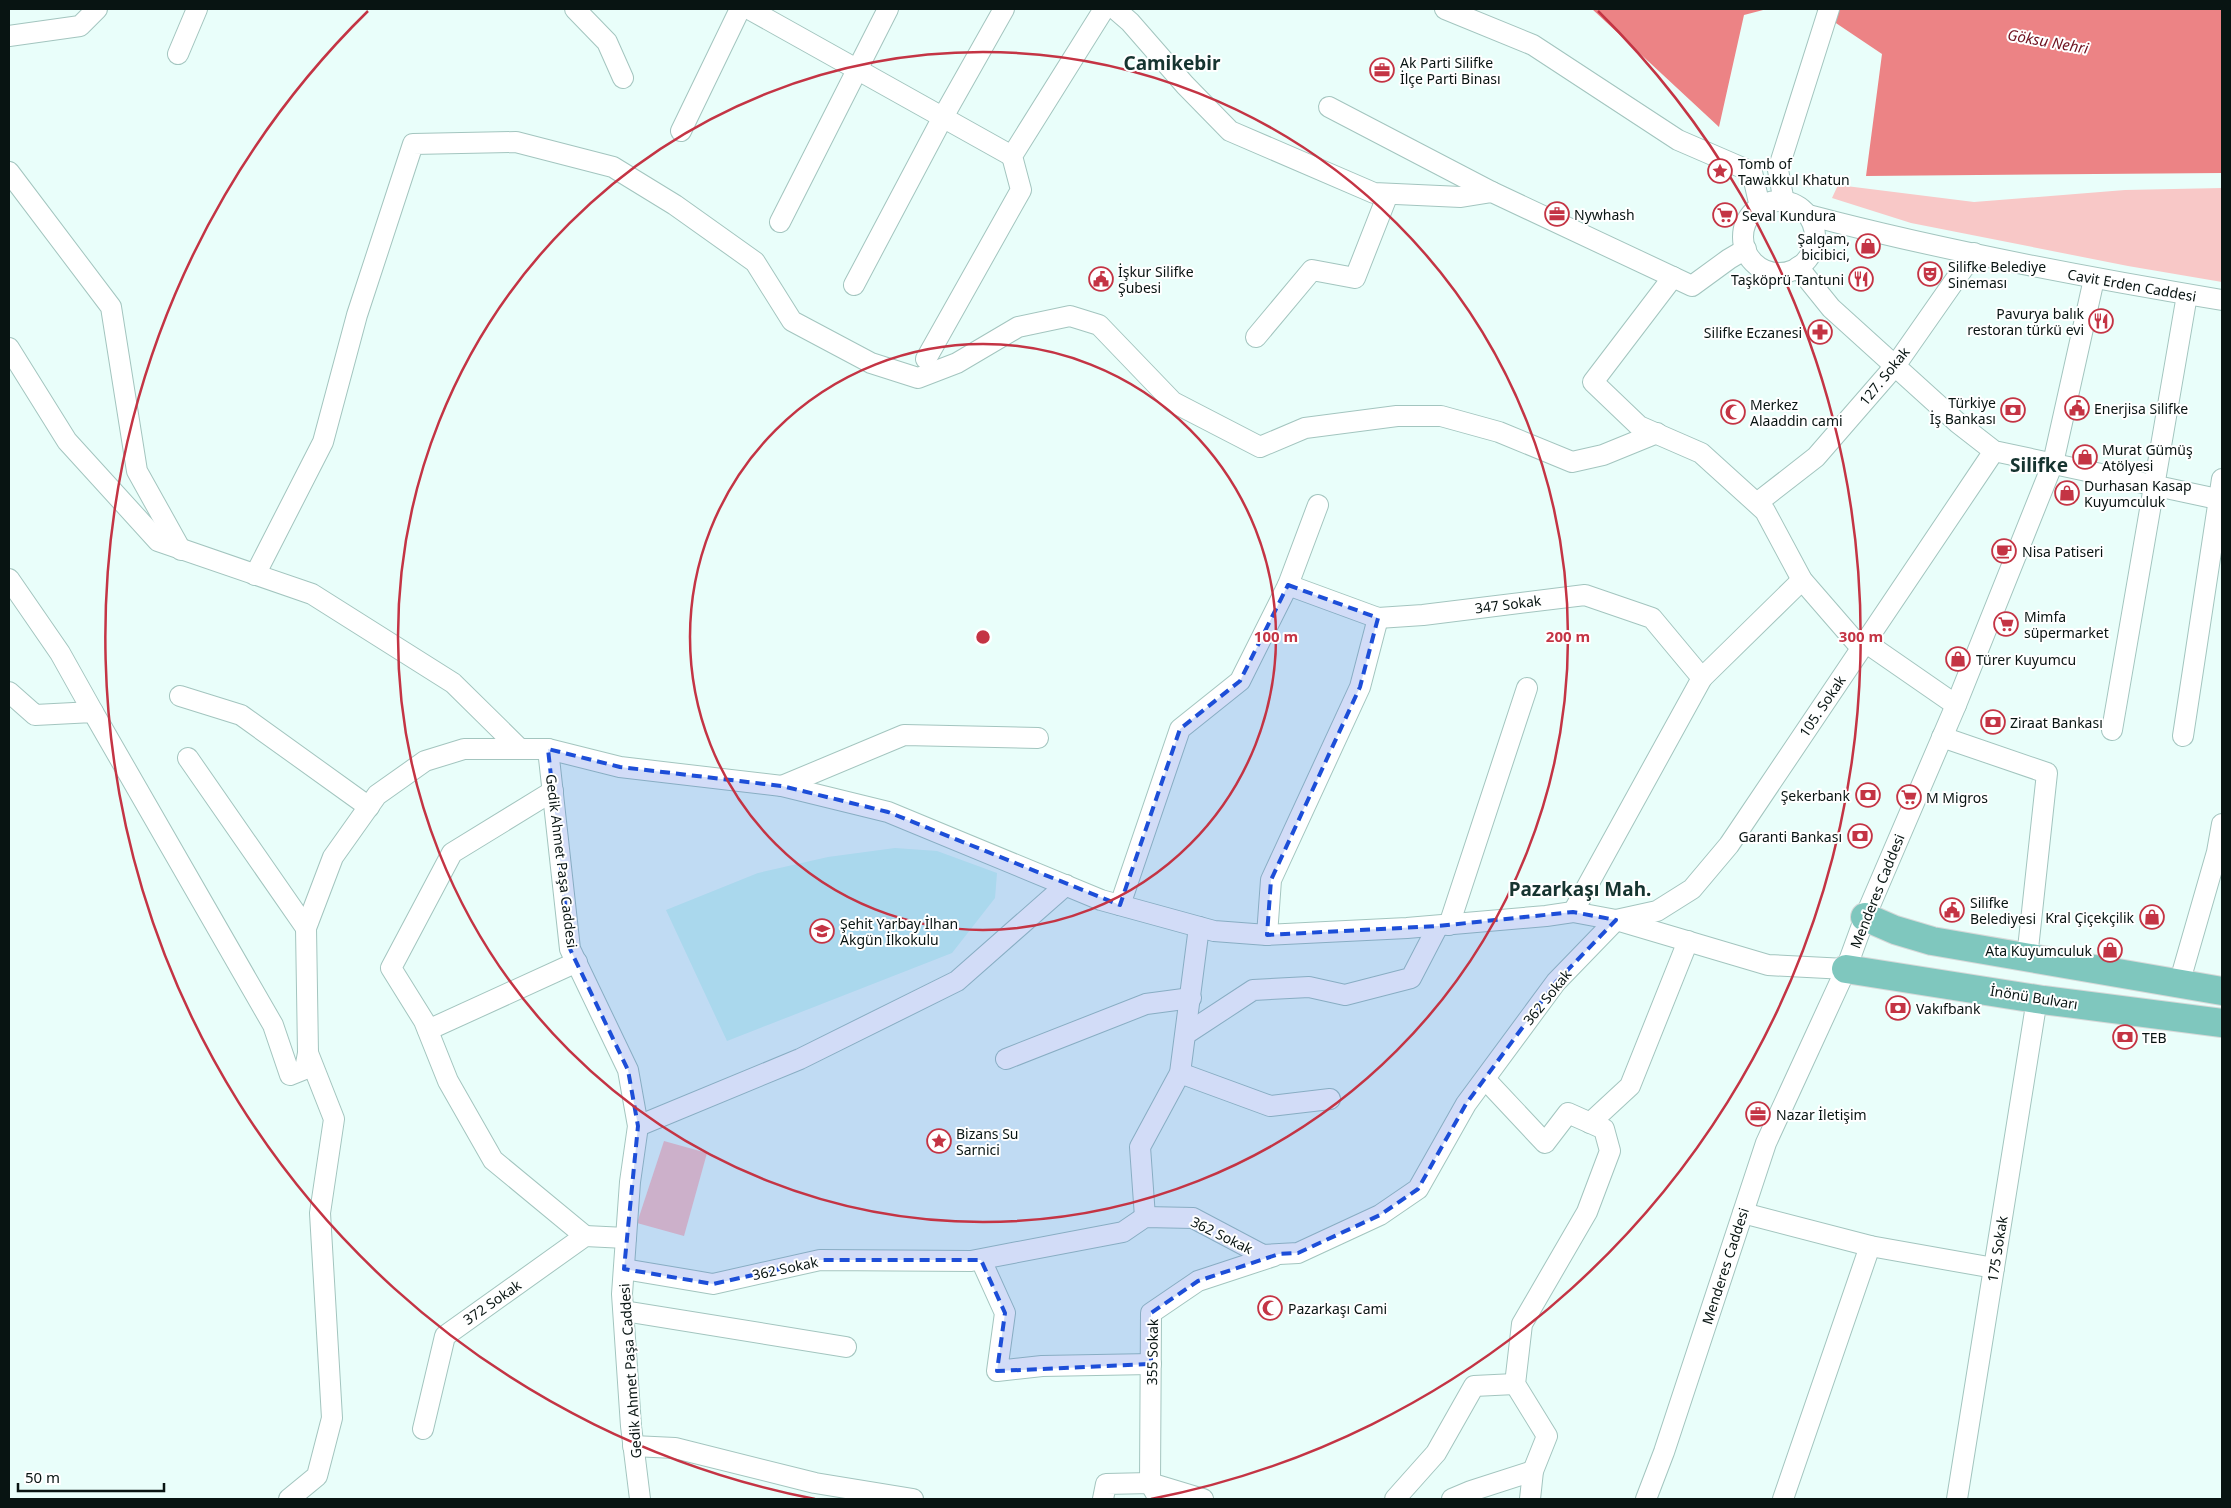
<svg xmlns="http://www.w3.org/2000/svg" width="2231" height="1508" viewBox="0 0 2231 1508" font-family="'Noto Sans',sans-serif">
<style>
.built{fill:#cdfaf3}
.green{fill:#f8c8c7}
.water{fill:#ec8385}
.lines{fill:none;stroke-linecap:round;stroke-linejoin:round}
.street-casing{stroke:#a3c5bf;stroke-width:22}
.primary-casing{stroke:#d7d9d9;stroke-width:30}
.street{stroke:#fff;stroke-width:20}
.primary{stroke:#7fc7be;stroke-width:28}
.marked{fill:#1d4ed8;fill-opacity:0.2;stroke:#1d4ed8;stroke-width:4;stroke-dasharray:10 6;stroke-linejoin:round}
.ring{fill:none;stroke:#c43444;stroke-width:2.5}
.labels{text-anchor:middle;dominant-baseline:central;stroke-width:4;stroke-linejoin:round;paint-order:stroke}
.poi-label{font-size:14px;fill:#081412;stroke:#fff;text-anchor:start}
.street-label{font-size:14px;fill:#081412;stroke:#fff}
.water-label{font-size:15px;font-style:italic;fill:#6e101e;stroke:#fff}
.district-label{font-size:19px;font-weight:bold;fill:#163430;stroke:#fff}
.centre{fill:#c43444;stroke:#fff;stroke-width:2.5}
.ring-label{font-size:15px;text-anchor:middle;font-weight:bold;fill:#c43444;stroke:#fff;stroke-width:4;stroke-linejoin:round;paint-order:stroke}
</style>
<rect width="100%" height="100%" fill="#e9fefa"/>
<path class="built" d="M 895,848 L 937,851 L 997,873 L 995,898 L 952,953 L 727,1041 L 666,910 L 758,873 L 828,857 Z"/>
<g class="green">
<path d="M 1838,185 L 1974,202 L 2125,190 L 2222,188 L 2222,282 L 2128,266 L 1911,223 L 1832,198 Z"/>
<path d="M 664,1141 L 707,1153 L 684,1236 L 637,1223 Z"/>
</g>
<g class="water">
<path d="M 1592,9 L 1767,9 L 1744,15 L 1719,127 Z"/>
<path d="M 1815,9 L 2222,9 L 2222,173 L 1866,176 L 1882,54 Z"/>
</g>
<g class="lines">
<g class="street-casing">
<g id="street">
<path d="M 575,9 L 607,42 L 623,78"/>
<path d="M 749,9 L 1012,156"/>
<path d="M 1115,9 L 1130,22 L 1185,85 L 1230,131 L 1374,193 L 1461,197 L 1492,192 L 1692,286 L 1729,259 L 1746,249"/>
<path d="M 1445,9 L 1533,45 L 1678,140 L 1752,172 L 1760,207"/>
<path d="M 9,36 L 80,26 L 97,9"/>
<path d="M 178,54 L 197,9"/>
<path d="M 1329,107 L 1492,192"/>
<path d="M 681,131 L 740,9"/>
<path d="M 9,172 L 111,307 L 137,471 L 181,550"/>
<circle cx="1779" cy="237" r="36"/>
<path d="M 1784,202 L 1778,170 L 1829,9"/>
<path d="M 1808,215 C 1944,251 2083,277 2222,300"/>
<path d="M 780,222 L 888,9"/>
<path d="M 1798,267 L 1831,308 L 1958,423 L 1994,451 L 2222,500"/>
<path d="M 1673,277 L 1593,382 L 1639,426 L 1701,453 L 1765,511 L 1802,580 L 1861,648"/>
<path d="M 854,285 L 943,117 L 1004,9"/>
<path d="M 1256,337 L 1312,270 L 1355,278 L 1388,194"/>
<path d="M 9,348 L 67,441 L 158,541 L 312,594 L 453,683 L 520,749"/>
<path d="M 926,359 L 1021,190 L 1012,156 L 1104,9"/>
<path d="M 1757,503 L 1816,457 L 1895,366 L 1974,253"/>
<path d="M 255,575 L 323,442 L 357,315 L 413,144 L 516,142 L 613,167 L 675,205 L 755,262 L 792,321 L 871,363 L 918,378 L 957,363 L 1018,327 L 1070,316 L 1099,325 L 1173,402 L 1260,447 L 1305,428 L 1397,416 L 1441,416 L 1499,432 L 1572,462 L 1603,455 L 1657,433"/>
<path d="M 9,579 L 60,653 L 93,712"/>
<path d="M 1288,585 L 1378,618 L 1423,615 L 1585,595 L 1652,618 L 1702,678"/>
<path d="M 1865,642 L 1956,705"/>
<path d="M 9,692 L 35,715 L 93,712 L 273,1025 L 290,1075 L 305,1069 L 308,1053 L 306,928 L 333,857 L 377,795 L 425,761 L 464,749 L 548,749 L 620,767 L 782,786 L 888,812 L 1101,900 L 1214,931 L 1267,935 L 1407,928 L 1546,916 L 1573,912 L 1616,920 L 1768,965 L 1846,969"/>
<path d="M 180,696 L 241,715 L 369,807"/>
<path d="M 2112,730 L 2187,295"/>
<path d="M 2183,736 L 2222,479"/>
<path d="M 1942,737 L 2047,773 L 2027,958"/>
<path d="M 548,749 L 570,949 L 628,1070 L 638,1126 L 630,1182 L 622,1294 L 631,1426 L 640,1499"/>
<path d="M 188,758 L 306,928"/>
<path d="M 782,786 L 904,735 L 1038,738"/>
<path d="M 553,791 L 452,853 L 391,968 L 424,1021 L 448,1081 L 493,1160 L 585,1236"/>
<path d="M 1120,905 L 1180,729 L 1240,681 L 1288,585 L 1318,505"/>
<path d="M 1573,912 L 1702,678 L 1802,580"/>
<path d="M 1449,925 L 1527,688"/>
<path d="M 1267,935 L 1271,880 L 1360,687 L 1378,618"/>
<path d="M 2179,984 L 2217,852 L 2222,824"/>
<path d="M 428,1030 L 577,962"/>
<path d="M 1186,1034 L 1253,990 L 1309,987 L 1345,995 L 1411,978 L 1438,926"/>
<path d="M 1006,1059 L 1146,1004 L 1191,998"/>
<path d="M 1180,1073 L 1270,1106 L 1330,1099"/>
<path d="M 1485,1079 L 1545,1143 L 1568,1113 L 1604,1129 L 1610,1151 L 1587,1212 L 1522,1324 L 1515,1384 L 1547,1436 L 1533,1471 L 1530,1499"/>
<path d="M 1590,1123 L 1630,1086 L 1688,941"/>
<path d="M 638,1126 L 800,1059 L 957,981 L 1066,885"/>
<path d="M 1743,1213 L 1870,1246 L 1994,1268"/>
<path d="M 1145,1217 L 1140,1147 L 1180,1073 L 1199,927"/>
<path d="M 981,1260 L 1005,1313 L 997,1371 L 1042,1366 L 1151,1364"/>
<path d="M 624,1269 L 713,1284 L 820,1260 L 971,1261 L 1123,1232 L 1145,1217 L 1193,1218 L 1263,1255 L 1298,1253 L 1380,1215 L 1418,1189 L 1466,1104 L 1556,982 L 1616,920 L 1657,911 L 1692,889 L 1729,845 L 1994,451"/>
<path d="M 624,1311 L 846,1347"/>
<path d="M 423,1429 L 445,1336 L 585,1236 L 626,1238"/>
<path d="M 633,1446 L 675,1448 L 815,1483 L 913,1499"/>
<path d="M 289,1499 L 317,1476 L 332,1418 L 320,1213 L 334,1119 L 308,1053"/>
<path d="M 1103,1499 L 1106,1484 L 1150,1483 L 1203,1499"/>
<path d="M 1159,1499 L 1150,1483 L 1151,1313 L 1198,1281 L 1274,1256"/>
<path d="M 1395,1499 L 1436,1453 L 1474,1386 L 1515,1384"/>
<path d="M 1452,1499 L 1471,1491 L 1533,1471"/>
<path d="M 1646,1499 L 1664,1452 L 1766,1143 L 1846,969 L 1865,917 L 1956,705 L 2053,463 L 2094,279"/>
<path d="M 1783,1499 L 1870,1246"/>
<path d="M 1957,1499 L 2037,999"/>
</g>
</g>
<g class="primary-casing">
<g id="primary">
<path d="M 1865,917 L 1895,930 L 1932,941 L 2222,991"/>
<path d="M 1846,969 L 2043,1000 L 2222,1023"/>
</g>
</g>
<use href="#street" class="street"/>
<use href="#primary" class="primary"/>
</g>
<path class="marked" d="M 1288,585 L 1378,618 L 1360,687 L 1271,880 L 1267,935 L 1438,926 L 1573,912 L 1616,920 L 1556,982 L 1466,1104 L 1418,1189 L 1380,1215 L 1298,1253 L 1279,1254 L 1198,1281 L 1151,1313 L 1151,1364 L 997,1371 L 1005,1313 L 981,1260 L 820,1260 L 713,1284 L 624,1269 L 638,1126 L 628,1070 L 570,949 L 548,749 L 620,767 L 782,786 L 888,812 L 1120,905 L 1180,729 L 1240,681 Z"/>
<g class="ring">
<circle cx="983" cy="637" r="293"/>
<circle cx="983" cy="637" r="585"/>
<path d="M815 1499A878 878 0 0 1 368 11M1598 11A878 878 0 0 1 1151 1499"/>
</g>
<defs>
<g id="office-ring" transform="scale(1.25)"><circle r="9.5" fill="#fff" stroke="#c43444" stroke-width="1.5"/><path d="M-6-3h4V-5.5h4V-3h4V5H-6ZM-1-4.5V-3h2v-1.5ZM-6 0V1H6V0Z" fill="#c43444"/></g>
<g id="sight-ring" transform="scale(1.25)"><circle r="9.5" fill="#fff" stroke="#c43444" stroke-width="1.5"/><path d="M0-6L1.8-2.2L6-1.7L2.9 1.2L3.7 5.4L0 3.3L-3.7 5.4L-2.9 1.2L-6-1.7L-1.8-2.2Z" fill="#c43444"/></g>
<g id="supermarket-ring" transform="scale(1.25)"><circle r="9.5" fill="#fff" stroke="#c43444" stroke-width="1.5"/><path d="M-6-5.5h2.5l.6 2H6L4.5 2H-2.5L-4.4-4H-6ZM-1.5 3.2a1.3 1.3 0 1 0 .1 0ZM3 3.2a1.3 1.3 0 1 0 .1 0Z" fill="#c43444"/></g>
<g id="shop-ring" transform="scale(1.25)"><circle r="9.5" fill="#fff" stroke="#c43444" stroke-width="1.5"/><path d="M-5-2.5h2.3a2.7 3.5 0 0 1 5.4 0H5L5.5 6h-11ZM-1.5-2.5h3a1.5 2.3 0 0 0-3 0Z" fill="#c43444"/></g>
<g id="theatre-ring" transform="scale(1.25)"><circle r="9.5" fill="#fff" stroke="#c43444" stroke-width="1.5"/><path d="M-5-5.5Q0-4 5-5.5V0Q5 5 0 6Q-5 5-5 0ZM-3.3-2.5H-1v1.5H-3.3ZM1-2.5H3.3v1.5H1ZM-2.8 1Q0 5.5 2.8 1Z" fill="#c43444"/></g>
<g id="civic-ring" transform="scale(1.25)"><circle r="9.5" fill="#fff" stroke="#c43444" stroke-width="1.5"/><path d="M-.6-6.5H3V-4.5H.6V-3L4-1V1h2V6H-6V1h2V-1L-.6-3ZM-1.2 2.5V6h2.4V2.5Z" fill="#c43444"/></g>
<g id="restaurant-ring" transform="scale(1.25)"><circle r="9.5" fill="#fff" stroke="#c43444" stroke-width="1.5"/><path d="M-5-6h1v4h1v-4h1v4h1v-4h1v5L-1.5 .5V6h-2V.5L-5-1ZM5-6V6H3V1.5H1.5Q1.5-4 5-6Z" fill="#c43444"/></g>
<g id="pharmacy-ring" transform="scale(1.25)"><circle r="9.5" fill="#fff" stroke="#c43444" stroke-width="1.5"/><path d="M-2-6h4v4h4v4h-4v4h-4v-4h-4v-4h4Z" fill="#c43444"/></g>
<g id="bank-ring" transform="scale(1.25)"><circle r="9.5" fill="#fff" stroke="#c43444" stroke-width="1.5"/><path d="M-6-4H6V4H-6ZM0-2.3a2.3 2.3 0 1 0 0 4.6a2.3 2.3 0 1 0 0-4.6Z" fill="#c43444"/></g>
<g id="mosque-ring" transform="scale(1.25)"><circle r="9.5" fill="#fff" stroke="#c43444" stroke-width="1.5"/><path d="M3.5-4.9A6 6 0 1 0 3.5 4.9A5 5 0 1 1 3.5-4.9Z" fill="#c43444"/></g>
<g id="cafe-ring" transform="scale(1.25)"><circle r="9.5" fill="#fff" stroke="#c43444" stroke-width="1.5"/><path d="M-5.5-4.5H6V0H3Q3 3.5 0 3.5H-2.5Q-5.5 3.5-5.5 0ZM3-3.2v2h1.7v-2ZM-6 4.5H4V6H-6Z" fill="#c43444"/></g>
<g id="school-ring" transform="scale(1.25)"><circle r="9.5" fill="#fff" stroke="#c43444" stroke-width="1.5"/><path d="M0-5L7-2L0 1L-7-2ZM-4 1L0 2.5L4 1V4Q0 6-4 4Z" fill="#c43444"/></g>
</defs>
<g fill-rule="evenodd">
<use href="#office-ring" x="1382" y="70"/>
<use href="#sight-ring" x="1720" y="171"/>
<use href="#office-ring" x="1557" y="214"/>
<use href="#supermarket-ring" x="1725" y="215"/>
<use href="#shop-ring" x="1868" y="246"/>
<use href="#theatre-ring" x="1930" y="274"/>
<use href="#civic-ring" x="1101" y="279"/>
<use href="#restaurant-ring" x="1861" y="279"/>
<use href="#restaurant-ring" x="2101" y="321"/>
<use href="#pharmacy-ring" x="1820" y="332"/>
<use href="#civic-ring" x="2077" y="408"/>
<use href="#bank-ring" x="2013" y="410"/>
<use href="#mosque-ring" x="1733" y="412"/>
<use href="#shop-ring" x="2085" y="457"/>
<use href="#shop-ring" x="2067" y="493"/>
<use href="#cafe-ring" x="2004" y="551"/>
<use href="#supermarket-ring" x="2006" y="624"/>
<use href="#shop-ring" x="1958" y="659"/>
<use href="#bank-ring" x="1993" y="722"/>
<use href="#bank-ring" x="1868" y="795"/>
<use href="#supermarket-ring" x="1909" y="797"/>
<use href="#bank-ring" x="1860" y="836"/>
<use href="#civic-ring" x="1952" y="910"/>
<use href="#shop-ring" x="2152" y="917"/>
<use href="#school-ring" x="822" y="931"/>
<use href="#shop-ring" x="2110" y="950"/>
<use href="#bank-ring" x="1898" y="1008"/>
<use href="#bank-ring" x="2125" y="1037"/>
<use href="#office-ring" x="1758" y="1114"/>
<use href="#sight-ring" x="939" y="1141"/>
<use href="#mosque-ring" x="1270" y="1308"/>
</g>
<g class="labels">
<g class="poi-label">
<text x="1400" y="62">Ak Parti Silifke<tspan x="1400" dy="16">İlçe Parti Binası</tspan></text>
<text x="1738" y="163">Tomb of<tspan x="1738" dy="16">Tawakkul Khatun</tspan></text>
<text x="1574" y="214">Nywhash</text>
<text x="1742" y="215">Seval Kundura</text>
<text x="1850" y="238" text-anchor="end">Şalgam,<tspan x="1850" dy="16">bicibici,</tspan></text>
<text x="1948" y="266">Silifke Belediye<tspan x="1948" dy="16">Sineması</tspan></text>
<text x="1118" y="271">İşkur Silifke<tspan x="1118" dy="16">Şubesi</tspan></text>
<text x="1844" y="279" text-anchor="end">Taşköprü Tantuni</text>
<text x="2084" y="313" text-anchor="end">Pavurya balık<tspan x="2084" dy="16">restoran türkü evi</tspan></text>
<text x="1802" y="332" text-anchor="end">Silifke Eczanesi</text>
<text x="1996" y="402" text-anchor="end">Türkiye<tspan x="1996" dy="16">İş Bankası</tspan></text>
<text x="1750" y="404">Merkez<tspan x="1750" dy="16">Alaaddin cami</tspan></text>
<text x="2094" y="408">Enerjisa Silifke</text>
<text x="2102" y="449">Murat Gümüş<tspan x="2102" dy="16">Atölyesi</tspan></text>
<text x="2084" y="485">Durhasan Kasap<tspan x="2084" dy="16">Kuyumculuk</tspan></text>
<text x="2022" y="551">Nisa Patiseri</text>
<text x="2024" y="616">Mimfa<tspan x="2024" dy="16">süpermarket</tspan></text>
<text x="1976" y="659">Türer Kuyumcu</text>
<text x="2010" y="722">Ziraat Bankası</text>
<text x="1850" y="795" text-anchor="end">Şekerbank</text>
<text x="1926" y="797">M Migros</text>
<text x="1842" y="836" text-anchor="end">Garanti Bankası</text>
<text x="1970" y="902">Silifke<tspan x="1970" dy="16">Belediyesi</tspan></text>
<text x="2134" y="917" text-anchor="end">Kral Çiçekçilik</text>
<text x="840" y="923">Şehit Yarbay İlhan<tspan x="840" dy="16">Akgün İlkokulu</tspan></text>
<text x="2092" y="950" text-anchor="end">Ata Kuyumculuk</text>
<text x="1916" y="1008">Vakıfbank</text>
<text x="2142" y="1037">TEB</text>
<text x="1776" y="1114">Nazar İletişim</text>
<text x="956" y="1133">Bizans Su<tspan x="956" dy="16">Sarnici</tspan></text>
<text x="1288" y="1308">Pazarkaşı Cami</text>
</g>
<g class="street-label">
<text transform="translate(2132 285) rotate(10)">Cavit Erden Caddesi</text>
<text transform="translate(1884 376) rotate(-51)">127. Sokak</text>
<text transform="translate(1508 604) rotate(-7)">347 Sokak</text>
<text transform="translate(1822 706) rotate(-56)">105. Sokak</text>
<text transform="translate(562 861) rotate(83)">Gedik Ahmet Paşa Caddesi</text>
<text transform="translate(1877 891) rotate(-68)">Menderes Caddesi</text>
<text transform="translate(1547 997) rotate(-51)">362 Sokak</text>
<text transform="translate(2034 997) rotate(9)">İnönü Bulvarı</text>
<text transform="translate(1222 1235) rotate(26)">362 Sokak</text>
<text transform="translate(1997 1249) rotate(-81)">175 Sokak</text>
<text transform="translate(1725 1266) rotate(-72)">Menderes Caddesi</text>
<text transform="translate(785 1268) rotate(-12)">362 Sokak</text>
<text transform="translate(492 1302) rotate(-35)">372 Sokak</text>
<text transform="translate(1152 1352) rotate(-89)">355 Sokak</text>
<text transform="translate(630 1371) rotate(-94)">Gedik Ahmet Paşa Caddesi</text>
</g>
<g class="water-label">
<text transform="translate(2048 41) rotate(10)">Göksu Nehri</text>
</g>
<g class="district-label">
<text x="1172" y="63">Camikebir</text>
<text x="2039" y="465">Silifke</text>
<text x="1580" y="889">Pazarkaşı Mah.</text>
</g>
</g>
<circle cx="983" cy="637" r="8" class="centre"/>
<g class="ring-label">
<text x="1276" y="642">100 m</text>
<text x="1568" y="642">200 m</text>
<text x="1861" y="642">300 m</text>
</g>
<rect width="2231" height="1508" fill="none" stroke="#081412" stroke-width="20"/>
<path d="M18 1483v8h146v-8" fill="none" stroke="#081412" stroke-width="2.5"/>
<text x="25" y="1483" font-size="15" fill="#081412" stroke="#ffffff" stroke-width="4" paint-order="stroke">50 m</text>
</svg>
